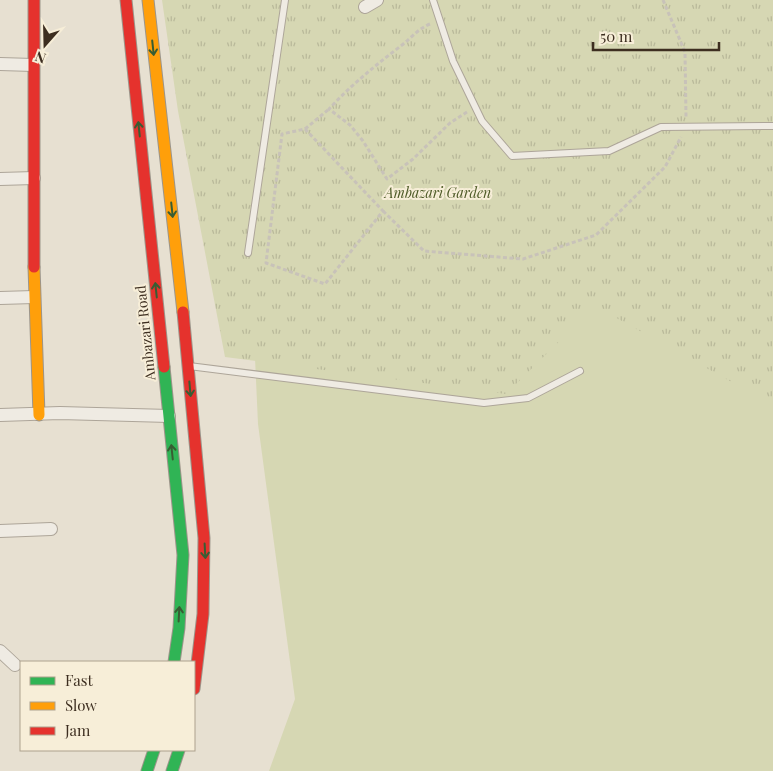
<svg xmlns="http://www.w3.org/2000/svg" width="773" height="771" viewBox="0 0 773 771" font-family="'Playfair Display',serif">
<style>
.grass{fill:#d6d7b3}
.park{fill:url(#park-tufts)}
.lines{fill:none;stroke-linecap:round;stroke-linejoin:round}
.lane-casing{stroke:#ada599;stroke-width:8}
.street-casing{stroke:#ada599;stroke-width:14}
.fast-casing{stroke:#9c958a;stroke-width:13}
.slow-casing{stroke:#9c958a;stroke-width:13}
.jam-casing{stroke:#9c958a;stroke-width:13}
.path{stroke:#c8c2b9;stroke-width:3;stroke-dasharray:4 2.5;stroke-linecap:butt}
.lane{stroke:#efebe3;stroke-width:6}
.street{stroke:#efebe3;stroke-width:12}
.fast{stroke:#30b455;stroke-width:11}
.slow{stroke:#ff9f0a;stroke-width:11}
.jam{stroke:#e5322d;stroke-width:11}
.oneway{stroke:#385d33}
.labels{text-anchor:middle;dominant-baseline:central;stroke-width:4;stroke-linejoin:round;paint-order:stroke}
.park-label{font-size:14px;font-style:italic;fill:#4d5a26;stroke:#f7eed8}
.street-label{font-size:14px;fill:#3d2e20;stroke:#f7eed8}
</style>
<defs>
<pattern id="park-tufts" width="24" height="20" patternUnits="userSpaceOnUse" patternTransform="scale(1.25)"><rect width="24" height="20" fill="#d6d7b3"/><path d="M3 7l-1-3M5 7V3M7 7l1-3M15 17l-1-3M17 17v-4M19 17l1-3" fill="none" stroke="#b9b99a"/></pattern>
</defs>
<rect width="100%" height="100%" fill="#e7e0d1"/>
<path class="grass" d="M 583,284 L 773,399 L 773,771 L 269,771 L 295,699 L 258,424 L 254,336 Z"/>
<path class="park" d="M 162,0 L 773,0 L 773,405 L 595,306 L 506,394 L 225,357 L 178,111 Z"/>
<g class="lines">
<g class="lane-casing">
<g id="lane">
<path d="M 433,0 L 453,61 L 482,121 L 512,156 L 609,151 L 661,127 L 773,126"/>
<path d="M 248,253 L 285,0"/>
<path d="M 189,366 L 484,403 L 528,398 L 580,371"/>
</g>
</g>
<g class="street-casing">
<g id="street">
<path d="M 365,7 L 377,0"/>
<path d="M 0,64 L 33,65"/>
<path d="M 0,179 L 34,178"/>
<path d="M 0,298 L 34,297"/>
<path d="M 0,415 L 60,413 L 169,416"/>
<path d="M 0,531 L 51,529"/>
<path d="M 0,651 L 15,665"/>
</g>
</g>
<g class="fast-casing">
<g id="fast">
<path d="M 164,367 L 183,555 L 179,628 L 174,662"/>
<path d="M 147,771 L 154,750"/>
<path d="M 172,771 L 179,750"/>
</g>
</g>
<g class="slow-casing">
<g id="slow">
<path d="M 148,0 L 183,312"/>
<path d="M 34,267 L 39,415"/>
</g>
</g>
<g class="jam-casing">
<g id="jam">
<path d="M 34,0 L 34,267"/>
<path d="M 126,0 L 164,367"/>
<path d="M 183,312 L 204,538 L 203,614 L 194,689"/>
</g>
</g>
<g class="path">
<path d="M 663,0 L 685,52 L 686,117"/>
<path d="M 430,24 C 418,29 412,37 402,45 C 376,65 351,85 329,109 L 350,125 L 363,141 L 387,179 L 413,159 L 450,123 L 467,112"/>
<path d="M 305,129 L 383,211 L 325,284 L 266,263 L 282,134 Z"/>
<path d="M 305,129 L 329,109"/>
<path d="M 383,211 L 424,251 L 523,259 L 596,235 L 665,167 L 681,137"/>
</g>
<use href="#lane" class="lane"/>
<use href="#street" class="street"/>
<use href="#fast" class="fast"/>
<use href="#slow" class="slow"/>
<use href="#jam" class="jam"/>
</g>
<defs><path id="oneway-shaft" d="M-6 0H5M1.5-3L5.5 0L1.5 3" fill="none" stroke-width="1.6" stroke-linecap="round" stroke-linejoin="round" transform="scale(1.25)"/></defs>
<g class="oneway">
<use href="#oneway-shaft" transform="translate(153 48) rotate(84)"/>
<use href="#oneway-shaft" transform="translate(139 129) rotate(-96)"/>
<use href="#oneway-shaft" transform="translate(172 210) rotate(84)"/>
<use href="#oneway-shaft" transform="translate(156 290) rotate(-96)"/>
<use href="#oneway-shaft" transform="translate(190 389) rotate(85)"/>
<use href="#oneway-shaft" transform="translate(172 452) rotate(-96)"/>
<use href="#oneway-shaft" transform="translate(205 551) rotate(87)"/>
<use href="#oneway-shaft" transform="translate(179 614) rotate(-87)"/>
</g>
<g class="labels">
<g class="park-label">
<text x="438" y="192">Ambazari Garden</text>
</g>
<g class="street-label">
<text transform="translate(145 333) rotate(-96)">Ambazari Road</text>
</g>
</g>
<rect x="20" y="661" width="175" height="90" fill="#f7eed8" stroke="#ada18e"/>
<rect x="30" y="677" width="25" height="8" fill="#30b455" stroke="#ada18e"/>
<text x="65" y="686" font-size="15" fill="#3d2e20">Fast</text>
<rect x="30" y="702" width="25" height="8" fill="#ff9f0a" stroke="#ada18e"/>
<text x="65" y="711" font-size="15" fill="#3d2e20">Slow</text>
<rect x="30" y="727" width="25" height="8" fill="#e5322d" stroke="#ada18e"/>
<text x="65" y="736" font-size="15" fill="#3d2e20">Jam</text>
<g transform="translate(45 45) rotate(200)" stroke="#f7eed8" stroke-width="4" paint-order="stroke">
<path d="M0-4L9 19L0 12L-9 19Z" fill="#3d2e20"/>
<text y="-8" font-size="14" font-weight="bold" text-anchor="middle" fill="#3d2e20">N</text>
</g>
<path d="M593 42v8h126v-8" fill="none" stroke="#3d2e20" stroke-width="2.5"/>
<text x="600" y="42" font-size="15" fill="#3d2e20" stroke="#f7eed8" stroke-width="4" paint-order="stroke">50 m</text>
</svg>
